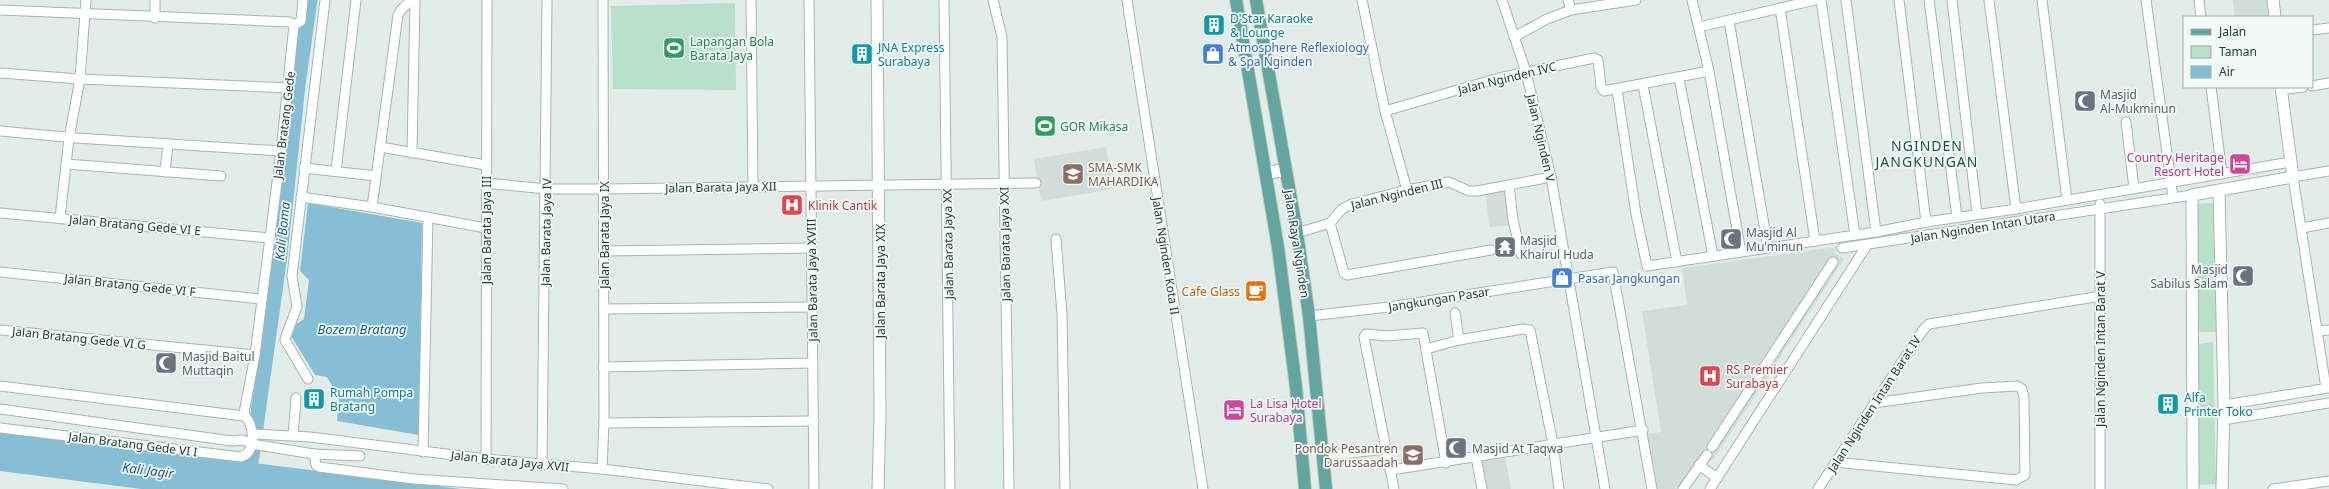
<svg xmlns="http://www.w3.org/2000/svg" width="2329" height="489" viewBox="0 0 2329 489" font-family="'Noto Sans',sans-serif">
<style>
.built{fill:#d0ddd9}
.green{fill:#b9e0ca}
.water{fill:#86bed6}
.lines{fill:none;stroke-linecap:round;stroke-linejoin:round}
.river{stroke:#86bed6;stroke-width:15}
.minor-casing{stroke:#a4b6b2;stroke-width:11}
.tertiary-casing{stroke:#a4b6b2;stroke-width:13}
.secondary-casing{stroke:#9fbab4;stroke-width:14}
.primary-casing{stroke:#c1cac8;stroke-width:14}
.minor{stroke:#fff;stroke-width:9}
.tertiary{stroke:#fff;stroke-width:11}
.secondary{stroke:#fff;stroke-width:12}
.primary{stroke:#63a69f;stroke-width:12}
.labels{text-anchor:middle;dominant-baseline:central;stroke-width:3.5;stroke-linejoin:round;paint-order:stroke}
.culture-label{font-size:12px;fill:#0d838f;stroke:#f3f9f7;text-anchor:start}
.leisure-label{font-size:12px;fill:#27864d;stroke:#f3f9f7;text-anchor:start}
.shop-label{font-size:12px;fill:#366cbe;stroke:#f3f9f7;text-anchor:start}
.street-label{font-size:12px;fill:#20403c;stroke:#f3f9f7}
.worship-label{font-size:12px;fill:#5b616d;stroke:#f3f9f7;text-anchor:start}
.hotel-label{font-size:12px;fill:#b23c85;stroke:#f3f9f7;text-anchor:end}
.education-label{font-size:12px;fill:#785e54;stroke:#f3f9f7;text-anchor:start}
.health-label{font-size:12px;fill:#be3a42;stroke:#f3f9f7;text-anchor:start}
.food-label{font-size:12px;fill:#c56008;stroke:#f3f9f7;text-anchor:end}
.water-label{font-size:13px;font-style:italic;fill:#165e80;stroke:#f3f9f7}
.quarter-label{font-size:14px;letter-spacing:1px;fill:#1b544e;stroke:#f3f9f7}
</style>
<rect width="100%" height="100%" fill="#e2edea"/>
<g class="built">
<path d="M 2233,0 L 2267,0 L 2269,17 L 2235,17 Z"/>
<path d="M 1106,147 L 1113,189 L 1041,201 L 1034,159 Z"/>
<path d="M 1510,191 L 1513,225 L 1489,227 L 1486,193 Z"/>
<path d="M 1836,247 L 1834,253 L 1844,259 L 1713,460 L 1702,455 L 1676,489 L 1657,489 L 1648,434 L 1661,432 L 1642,311 L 1687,305 L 1682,268 Z"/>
<path d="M 1505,456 L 1511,489 L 1482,489 L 1477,462 Z"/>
</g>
<g class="green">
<path d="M 735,3 L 736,90 L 613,89 L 611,6 Z"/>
<path d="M 2213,203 L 2216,332 L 2198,332 L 2198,204 Z"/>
<path d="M 2213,342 L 2216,484 L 2197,485 L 2198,344 Z"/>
</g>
<g class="water">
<path d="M 308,203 L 422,223 L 419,435 L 337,421 L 339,398 L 327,377 L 315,375 L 291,336 L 290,328 L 304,319 L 309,280 L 300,271 Z"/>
<path d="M 0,431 L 461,489 L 141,489 L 0,471 Z"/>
</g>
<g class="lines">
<path class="river" d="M 251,463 L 280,255 L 298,85 L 310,0"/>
<g class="minor-casing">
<g id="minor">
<path d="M 751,0 L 753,187"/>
<path d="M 809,0 L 814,489"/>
<path d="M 944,0 L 950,489"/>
<path d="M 993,0 L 1002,37 L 1009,489"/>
<path d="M 1127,0 L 1203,489"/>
<path d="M 1362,0 L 1385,111 L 1407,190"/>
<path d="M 1502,0 L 1526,72 L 1551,177 L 1605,489"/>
<path d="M 1568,0 L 1571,10"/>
<path d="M 1692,0 L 1709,71 L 1741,252"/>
<path d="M 1821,0 L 1855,235"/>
<path d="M 1846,0 L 1876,232"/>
<path d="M 1899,0 L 1926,222"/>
<path d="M 1929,0 L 1957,217"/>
<path d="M 1952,0 L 1977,214"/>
<path d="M 1989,0 L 2016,209"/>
<path d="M 2042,0 L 2067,200"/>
<path d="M 2146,0 L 2173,197"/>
<path d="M 2199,0 L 2201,17"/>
<path d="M 1780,8 L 1815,241"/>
<path d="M 0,10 L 290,22 L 294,25"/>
<path d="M 155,18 L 155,0"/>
<path d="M 1729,21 L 1768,248"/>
<path d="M 294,25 L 301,21 L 303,0"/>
<path d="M 1699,27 L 1815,0"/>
<path d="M 2312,30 L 2329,28"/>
<path d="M 1514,37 L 1547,19 L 1571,10 L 1636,0"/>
<path d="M 0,73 L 80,79 L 289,88"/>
<path d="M 1679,78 L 1713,256"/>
<path d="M 1643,85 L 1677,262"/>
<path d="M 2312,86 L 2329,83"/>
<path d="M 2211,87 L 2222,174"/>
<path d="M 1617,90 L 1636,214 L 1647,266 L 1876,232 L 1926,222 L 2016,209 L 2290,162"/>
<path d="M 2281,90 L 2303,87"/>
<path d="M 1385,111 L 1499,78 L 1594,58 L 1598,60 L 1601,87 L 1604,91 L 1709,71"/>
<path d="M 2126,122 L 2134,188"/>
<path d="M 0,131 L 76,138 L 281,151"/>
<path d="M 380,147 L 486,165"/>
<path d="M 412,153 L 415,0"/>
<path d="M 66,164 L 221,176"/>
<path d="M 304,168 L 376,176"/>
<path d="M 336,171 L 356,0"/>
<path d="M 165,172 L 168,144"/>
<path d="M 486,183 L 547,189 L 604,189 L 1036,183"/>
<path d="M 1509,185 L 1513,220 L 1521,254"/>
<path d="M 301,197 L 372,207 L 486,228"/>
<path d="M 2100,204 L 2100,489"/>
<path d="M 372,207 L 398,15 L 401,10 L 411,0"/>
<path d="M 0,213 L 269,238"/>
<path d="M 60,218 L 69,138 L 80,79 L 86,0"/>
<path d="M 1330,223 L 1344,273 L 1347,275 L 1491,250"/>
<path d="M 2302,228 L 2329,223"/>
<path d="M 1297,233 L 1330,223 L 1342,209 L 1352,204 L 1407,190 L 1449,182 L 1469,191 L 1477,191 L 1551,177"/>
<path d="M 1056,239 L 1062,314 L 1065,489"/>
<path d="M 1842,248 L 2192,195"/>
<path d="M 604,251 L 812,248"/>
<path d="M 0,272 L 261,299"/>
<path d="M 604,309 L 812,307"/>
<path d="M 1455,313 L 1459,340"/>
<path d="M 1309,316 L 1389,307 L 1613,272 L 1652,489"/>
<path d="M 0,330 L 255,355"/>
<path d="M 2319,331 L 2329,330"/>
<path d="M 1426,349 L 1459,340 L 1523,329 L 1530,330 L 1553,444 L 1559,489"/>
<path d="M 603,367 L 813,363"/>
<path d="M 308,379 L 285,340 L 286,336 L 297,307 L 292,276 L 325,0"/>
<path d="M 0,386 L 244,416"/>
<path d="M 2326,388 L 2293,177 L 2329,171"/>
<path d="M 2224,405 L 2329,388"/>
<path d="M 0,409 L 232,441 L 243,440 L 252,444 L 314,454 L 360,456"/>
<path d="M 2223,420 L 2329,403"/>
<path d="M 604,423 L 814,421"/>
<path d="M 0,428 L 241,457 C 254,454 254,434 250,424 C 249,419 245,418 244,413 L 255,355 L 281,151 L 294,25"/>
<path d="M 252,434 L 310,437 L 486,459 L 602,469 L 768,489"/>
<path d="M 293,436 L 296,398"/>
<path d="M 1712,447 L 1833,262"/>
<path d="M 423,452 L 428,217"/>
<path d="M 314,454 L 316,465 L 319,467 L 414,479 L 563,489"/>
<path d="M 1323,456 L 1386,449"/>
<path d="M 1476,457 L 1482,489"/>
<path d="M 486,459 L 487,0"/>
<path d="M 1835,462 L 2016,480 L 2025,475 L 2024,397 L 2022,389 L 2017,386 L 1982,388 L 1874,403"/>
<path d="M 542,465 L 547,0"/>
<path d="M 1699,465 L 1717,478"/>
<path d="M 602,469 L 604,423 L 603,0"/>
<path d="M 1391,470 L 1643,430"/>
<path d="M 1394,489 L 1364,337 L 1366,334 L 1387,336 L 1423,333 L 1446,463"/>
<path d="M 1683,489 L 1707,455"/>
<path d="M 1710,489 L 1867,245"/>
<path d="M 1818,489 L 1923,330 L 1929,324 L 2101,296"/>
<path d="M 2273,489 L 2329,481"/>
</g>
</g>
<g class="tertiary-casing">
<g id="tertiary">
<path d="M 877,0 L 880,415 L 878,489"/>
<path d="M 2273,0 L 2275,17"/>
<path d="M 2219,190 L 2224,405 L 2222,489"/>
<path d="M 2193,489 L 2192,195 L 2293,177 L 2281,87"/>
</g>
</g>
<g class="secondary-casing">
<path id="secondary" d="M 1266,173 L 1285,170"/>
</g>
<g class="primary-casing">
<g id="primary">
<path d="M 1236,0 L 1278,247 L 1296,387 L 1305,489"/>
<path d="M 1256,0 L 1297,233 L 1309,316 L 1326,489"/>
</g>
</g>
<use href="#minor" class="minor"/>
<use href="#tertiary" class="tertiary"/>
<use href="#secondary" class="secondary"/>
<use href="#primary" class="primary"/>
</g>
<defs>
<g id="building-square" transform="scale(1.15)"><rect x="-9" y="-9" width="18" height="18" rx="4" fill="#0f9aa8" stroke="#f3f9f7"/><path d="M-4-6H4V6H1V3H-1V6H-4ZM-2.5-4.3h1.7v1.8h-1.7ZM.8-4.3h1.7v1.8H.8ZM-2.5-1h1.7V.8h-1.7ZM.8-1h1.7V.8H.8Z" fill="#fff"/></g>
<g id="stadium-square" transform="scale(1.15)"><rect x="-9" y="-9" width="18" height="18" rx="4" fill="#2e9e5b" stroke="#f3f9f7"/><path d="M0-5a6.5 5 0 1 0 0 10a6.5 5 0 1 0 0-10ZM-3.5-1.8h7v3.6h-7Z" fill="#fff"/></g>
<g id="shop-square" transform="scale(1.15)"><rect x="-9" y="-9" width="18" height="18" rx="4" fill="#3f7fe0" stroke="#f3f9f7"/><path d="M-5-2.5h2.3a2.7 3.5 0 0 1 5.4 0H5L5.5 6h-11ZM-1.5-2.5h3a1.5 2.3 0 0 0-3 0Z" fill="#fff"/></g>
<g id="mosque-square" transform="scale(1.15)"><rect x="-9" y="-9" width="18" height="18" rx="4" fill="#6b7280" stroke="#f3f9f7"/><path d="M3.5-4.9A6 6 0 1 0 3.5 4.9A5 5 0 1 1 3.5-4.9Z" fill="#fff"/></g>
<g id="hotel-square" transform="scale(1.15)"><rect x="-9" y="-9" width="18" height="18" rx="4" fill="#d1479c" stroke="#f3f9f7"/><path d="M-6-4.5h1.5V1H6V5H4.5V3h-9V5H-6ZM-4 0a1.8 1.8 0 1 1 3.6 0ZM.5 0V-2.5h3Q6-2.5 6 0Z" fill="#fff"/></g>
<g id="school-square" transform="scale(1.15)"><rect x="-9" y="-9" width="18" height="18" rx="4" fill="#8d6e63" stroke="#f3f9f7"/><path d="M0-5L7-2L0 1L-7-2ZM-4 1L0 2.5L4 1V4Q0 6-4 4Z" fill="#fff"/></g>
<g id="hospital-square" transform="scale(1.15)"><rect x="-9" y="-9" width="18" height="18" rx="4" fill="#e0444e" stroke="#f3f9f7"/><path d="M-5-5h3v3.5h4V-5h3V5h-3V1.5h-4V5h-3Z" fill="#fff"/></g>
<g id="temple-square" transform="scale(1.15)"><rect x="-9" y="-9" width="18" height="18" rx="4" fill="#6b7280" stroke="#f3f9f7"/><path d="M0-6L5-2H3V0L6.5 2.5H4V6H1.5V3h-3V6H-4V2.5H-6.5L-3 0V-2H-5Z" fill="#fff"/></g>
<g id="cafe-square" transform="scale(1.15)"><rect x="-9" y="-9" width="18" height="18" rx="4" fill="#e8710a" stroke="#f3f9f7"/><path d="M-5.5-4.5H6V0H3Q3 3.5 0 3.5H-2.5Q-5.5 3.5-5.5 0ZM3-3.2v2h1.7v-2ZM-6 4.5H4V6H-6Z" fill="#fff"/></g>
</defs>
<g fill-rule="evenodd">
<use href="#building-square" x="1214" y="25"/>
<use href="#stadium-square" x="674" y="48"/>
<use href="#building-square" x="862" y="54"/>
<use href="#shop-square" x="1213" y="54"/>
<use href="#mosque-square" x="2085" y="101"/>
<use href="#stadium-square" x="1045" y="126"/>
<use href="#hotel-square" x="2240" y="164"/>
<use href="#school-square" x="1073" y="174"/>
<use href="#hospital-square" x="792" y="205"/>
<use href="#mosque-square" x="1731" y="239"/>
<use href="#temple-square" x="1505" y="247"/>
<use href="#mosque-square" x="2243" y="276"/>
<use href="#shop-square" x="1562" y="278"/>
<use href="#cafe-square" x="1256" y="291"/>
<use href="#mosque-square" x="166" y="363"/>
<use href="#hospital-square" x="1710" y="376"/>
<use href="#building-square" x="314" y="399"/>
<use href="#building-square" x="2168" y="404"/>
<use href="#hotel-square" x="1234" y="410"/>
<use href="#mosque-square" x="1456" y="448"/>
<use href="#school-square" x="1413" y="455"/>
</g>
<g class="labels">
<g class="culture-label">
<text x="1230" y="18">D'Star Karaoke<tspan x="1230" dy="14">&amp; Lounge</tspan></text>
<text x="878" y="47">JNA Express<tspan x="878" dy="14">Surabaya</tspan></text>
<text x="330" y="392">Rumah Pompa<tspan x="330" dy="14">Bratang</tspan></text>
<text x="2184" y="397">Alfa<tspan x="2184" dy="14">Printer Toko</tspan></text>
</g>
<g class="leisure-label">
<text x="690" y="41">Lapangan Bola<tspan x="690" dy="14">Barata Jaya</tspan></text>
<text x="1060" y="126">GOR Mikasa</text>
</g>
<g class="shop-label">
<text x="1228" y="47">Atmosphere Reflexiology<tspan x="1228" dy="14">&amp; Spa Nginden</tspan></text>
<text x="1578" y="278">Pasar Jangkungan</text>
</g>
<g class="street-label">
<text transform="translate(1507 78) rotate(-14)">Jalan Nginden IVC</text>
<text transform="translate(284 125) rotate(-83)">Jalan Bratang Gede</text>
<text transform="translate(1541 138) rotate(77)">Jalan Nginden V</text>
<text transform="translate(721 187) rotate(-1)">Jalan Barata Jaya XII</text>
<text transform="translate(1397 194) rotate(-14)">Jalan Nginden III</text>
<text transform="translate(135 225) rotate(5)">Jalan Bratang Gede VI E</text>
<text transform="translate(1983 227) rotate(-9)">Jalan Nginden Intan Utara</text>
<text transform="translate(486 230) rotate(-90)">Jalan Barata Jaya III</text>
<text transform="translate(546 232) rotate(-89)">Jalan Barata Jaya IV</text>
<text transform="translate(604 235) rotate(-90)">Jalan Barata Jaya IX</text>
<text transform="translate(948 244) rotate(-91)">Jalan Barata Jaya XX</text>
<text transform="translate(1005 244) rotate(-91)">Jalan Barata Jaya XXI</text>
<text transform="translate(1297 244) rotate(81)">Jalan Raya Nginden</text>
<text transform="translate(1166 256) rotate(81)">Jalan Nginden Kota II</text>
<text transform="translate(812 280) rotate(-91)">Jalan Barata Jaya XVIII</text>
<text transform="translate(880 281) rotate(-90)">Jalan Barata Jaya XIX</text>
<text transform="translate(130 285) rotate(6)">Jalan Bratang Gede VI F</text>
<text transform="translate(1439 299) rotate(-9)">Jangkungan Pasar</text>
<text transform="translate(79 338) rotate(6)">Jalan Bratang Gede VI G</text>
<text transform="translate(2100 349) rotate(-90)">Jalan Nginden Intan Barat V</text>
<text transform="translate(1874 404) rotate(-57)">Jalan Nginden Intan Barat IV</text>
<text transform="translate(133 444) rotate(7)">Jalan Bratang Gede VI I</text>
<text transform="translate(510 461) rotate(6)">Jalan Barata Jaya XVII</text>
</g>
<g class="worship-label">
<text x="2100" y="94">Masjid<tspan x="2100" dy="14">Al-Mukminun</tspan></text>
<text x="1746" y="232">Masjid Al<tspan x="1746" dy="14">Mu'minun</tspan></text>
<text x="1520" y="240">Masjid<tspan x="1520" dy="14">Khairul Huda</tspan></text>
<text x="2228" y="269" text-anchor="end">Masjid<tspan x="2228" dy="14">Sabilus Salam</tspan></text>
<text x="182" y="356">Masjid Baitul<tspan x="182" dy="14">Muttaqin</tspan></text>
<text x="1472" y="448">Masjid At Taqwa</text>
</g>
<g class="hotel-label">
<text x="2224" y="157">Country Heritage<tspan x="2224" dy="14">Resort Hotel</tspan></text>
<text x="1250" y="403" text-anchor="start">La Lisa Hotel<tspan x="1250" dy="14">Surabaya</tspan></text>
</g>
<g class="education-label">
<text x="1088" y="167">SMA-SMK<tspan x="1088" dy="14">MAHARDIKA</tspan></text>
<text x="1398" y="448" text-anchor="end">Pondok Pesantren<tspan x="1398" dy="14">Darussaadah</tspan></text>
</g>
<g class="health-label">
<text x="808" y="205">Klinik Cantik</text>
<text x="1726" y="369">RS Premier<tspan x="1726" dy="14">Surabaya</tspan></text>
</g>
<g class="food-label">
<text x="1240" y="291">Cafe Glass</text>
</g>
<g class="water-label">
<text transform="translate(282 231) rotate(-84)">Kali Boma</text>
<text x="362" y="329">Bozem Bratang</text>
<text transform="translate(148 470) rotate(7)">Kali Jagir</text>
</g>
<g class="quarter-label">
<text x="1927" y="145">NGINDEN<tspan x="1927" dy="16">JANGKUNGAN</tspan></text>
</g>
</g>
<rect x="2183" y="16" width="130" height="72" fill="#f3f9f7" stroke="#9fafac"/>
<rect x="2191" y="29" width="20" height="6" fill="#63a69f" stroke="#9fafac"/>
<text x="2219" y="36" font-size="12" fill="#20403c">Jalan</text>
<rect x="2191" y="46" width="20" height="12" fill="#b9e0ca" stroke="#9fafac"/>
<text x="2219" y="56" font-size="12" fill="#20403c">Taman</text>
<rect x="2191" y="66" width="20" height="12" fill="#86bed6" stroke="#9fafac"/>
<text x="2219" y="76" font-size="12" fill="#20403c">Air</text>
</svg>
